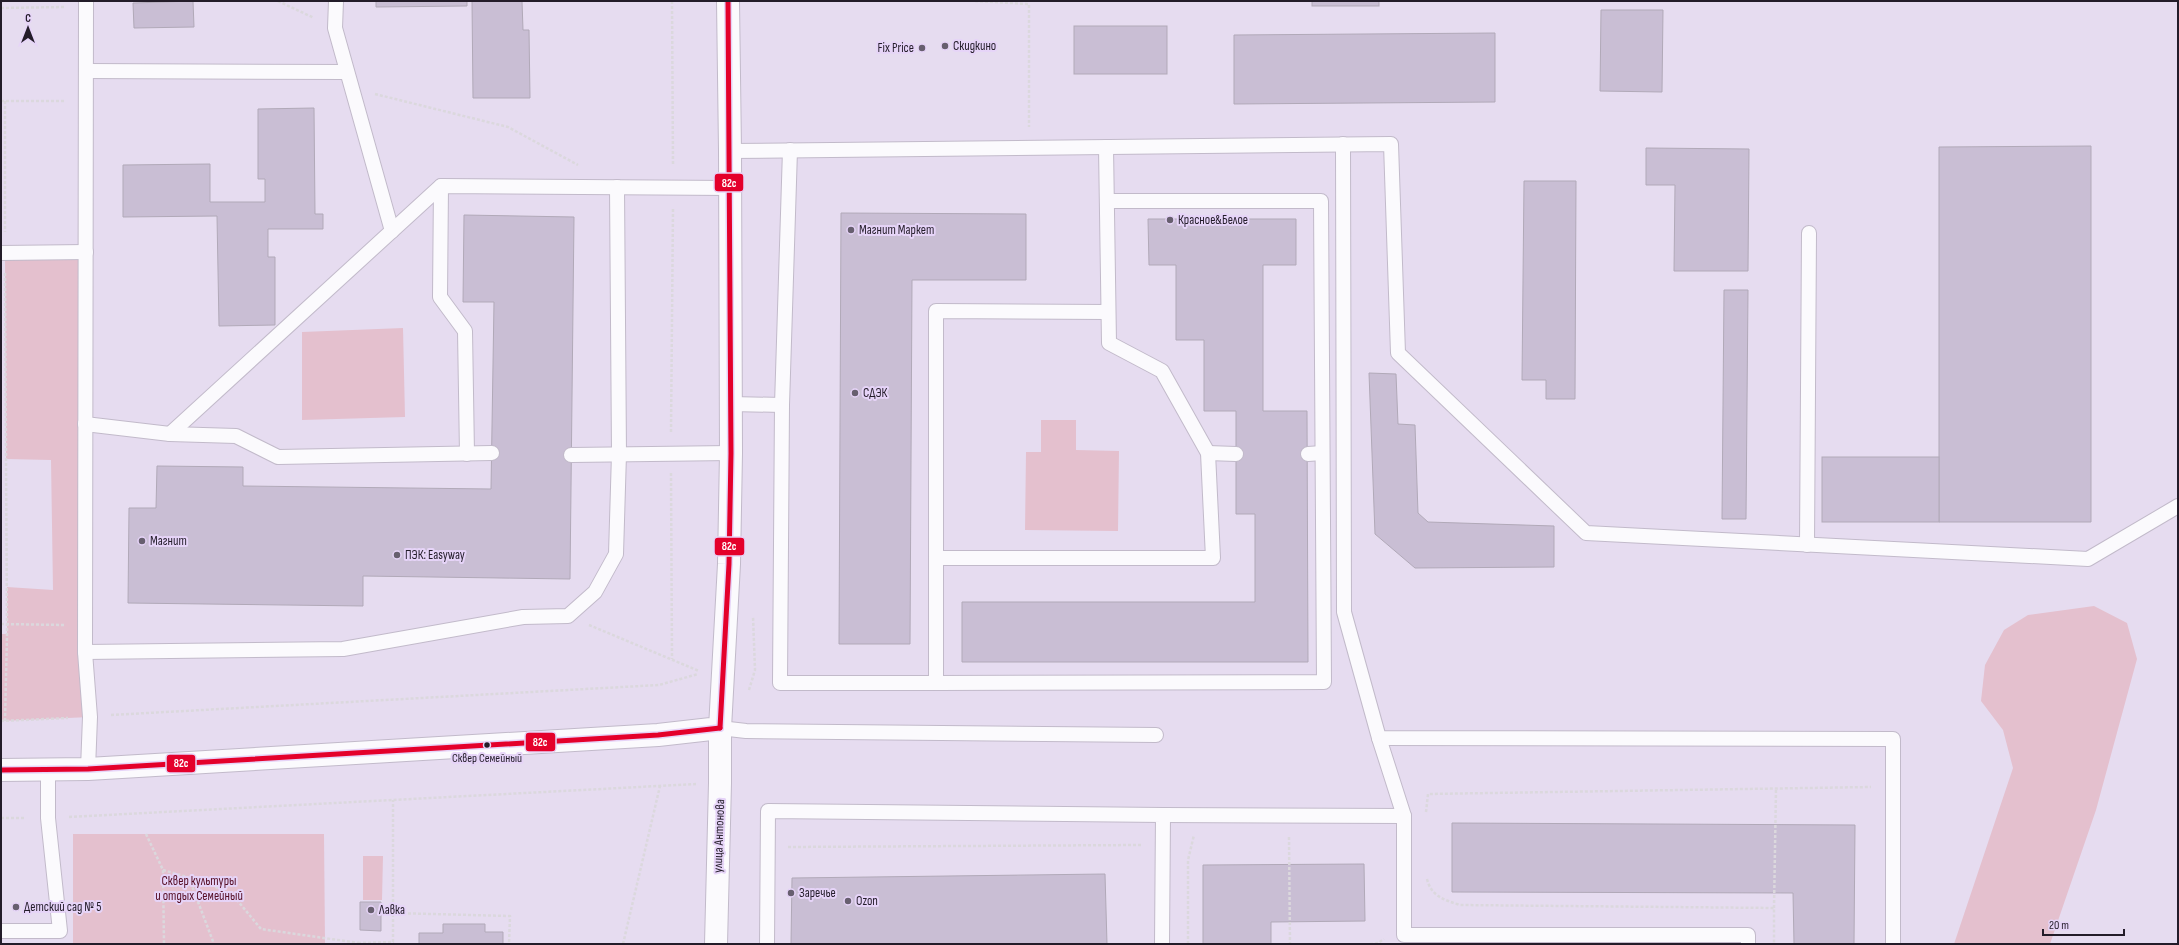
<svg xmlns="http://www.w3.org/2000/svg" width="2179" height="945" viewBox="0 0 2179 945" font-family="'Sofia Sans Condensed',sans-serif">
<style>
.green{fill:#e4c0ce}
.building{fill:#c9bed4;stroke:#b1a9b8}
.lines{fill:none;stroke-linecap:round;stroke-linejoin:round}
.lane-casing{stroke:#c2baca;stroke-width:16}
.street-casing{stroke:#c2baca;stroke-width:24}
.primary-casing{stroke:#c2baca;stroke-width:24}
.path{stroke:#dbd8dd;stroke-width:2.5;stroke-dasharray:3 2;stroke-linecap:butt}
.lane{stroke:#fbfafd;stroke-width:14}
.street{stroke:#fbfafd;stroke-width:22}
.primary{stroke:#fbfafd;stroke-width:22}
.bus-1-casing{stroke:#e6d4f8;stroke-width:8}
.bus-1{stroke:#e4002b;stroke-width:5}
.poi-dot{fill:#675f6f;stroke:#e6d4f8;stroke-width:1.5}
.bus-dot{fill:#231c29;stroke:#e6d4f8;stroke-width:1.5}
.labels{text-anchor:middle;dominant-baseline:central;stroke-width:4;stroke-linejoin:round;paint-order:stroke}
.bus-label{font-size:12px;fill:#231c29;stroke:#e6d4f8}
.poi-label{font-size:13px;fill:#231c29;stroke:#e6d4f8;text-anchor:start}
.street-label{font-size:13px;fill:#231c29;stroke:#e6d4f8}
.park-label{font-size:13px;fill:#540c23;stroke:#e6d4f8}
.line-badge{stroke:#e6d4f8;stroke-width:1.5}
.badge-label{font-size:11px;text-anchor:middle;font-weight:bold;fill:#fff}
</style>
<rect width="100%" height="100%" fill="#e6dcf0"/>
<g class="green">
<path d="M 86,252 L 90,717 L 1,721 L 1,634 L 7,634 L 7,587 L 53,590 L 51,460 L 6,459 L 5,253 Z"/>
<path d="M 403,328 L 405,417 L 302,420 L 302,332 Z"/>
<path d="M 1041,420 L 1076,420 L 1076,450 L 1119,451 L 1118,531 L 1025,530 L 1026,452 L 1041,452 Z"/>
<path d="M 2094,606 L 2127,623 L 2137,659 L 2096,810 L 2050,944 L 1954,944 L 2013,768 L 2003,730 L 1981,701 L 1985,665 L 2004,630 L 2028,615 Z"/>
<path d="M 73,834 L 324,834 L 325,944 L 73,944 Z"/>
<path d="M 363,856 L 383,856 L 382,900 L 363,900 Z"/>
</g>
<g class="building">
<path d="M 193,1 L 194,27 L 134,28 L 133,3 Z"/>
<path d="M 376,1 L 467,1 L 467,6 L 376,7 Z"/>
<path d="M 472,1 L 578,1 L 522,1 L 523,30 L 529,30 L 530,98 L 473,98 Z"/>
<rect x="1312" y="1" width="67" height="5"/>
<path d="M 1601,10 L 1663,10 L 1662,92 L 1600,91 Z"/>
<rect x="1074" y="26" width="93" height="48"/>
<path d="M 1495,33 L 1495,102 L 1234,104 L 1234,35 Z"/>
<path d="M 314,108 L 315,214 L 323,214 L 323,229 L 268,229 L 268,257 L 275,257 L 275,325 L 219,326 L 217,216 L 123,217 L 123,165 L 210,164 L 210,202 L 265,202 L 265,179 L 258,179 L 258,109 Z"/>
<path d="M 2091,146 L 2091,522 L 1939,522 L 1939,147 Z"/>
<path d="M 1646,148 L 1749,149 L 1748,271 L 1674,271 L 1675,185 L 1646,185 Z"/>
<path d="M 1524,181 L 1576,181 L 1575,399 L 1546,399 L 1546,380 L 1522,380 Z"/>
<path d="M 841,213 L 1026,214 L 1026,280 L 912,280 L 910,644 L 839,644 Z"/>
<path d="M 464,215 L 574,217 L 570,579 L 363,576 L 363,606 L 128,603 L 129,508 L 156,508 L 157,466 L 243,467 L 243,486 L 491,489 L 494,302 L 463,302 Z"/>
<path d="M 1148,219 L 1296,219 L 1296,265 L 1263,265 L 1263,411 L 1307,411 L 1308,662 L 962,662 L 962,602 L 1255,602 L 1255,514 L 1236,514 L 1236,411 L 1204,411 L 1204,340 L 1176,340 L 1176,265 L 1149,265 Z"/>
<path d="M 1724,290 L 1748,290 L 1746,519 L 1722,519 Z"/>
<path d="M 1369,373 L 1396,374 L 1398,424 L 1415,425 L 1418,513 L 1428,522 L 1554,526 L 1554,567 L 1415,568 L 1375,534 Z"/>
<rect x="1822" y="457" width="117" height="65"/>
<path d="M 1452,823 L 1855,825 L 1854,944 L 1794,944 L 1793,893 L 1452,892 Z"/>
<path d="M 1364,864 L 1365,921 L 1271,922 L 1271,944 L 1203,944 L 1203,865 Z"/>
<path d="M 1105,874 L 1107,944 L 791,944 L 792,878 Z"/>
<path d="M 360,902 L 381,902 L 381,931 L 360,930 Z"/>
<path d="M 443,924 L 485,924 L 485,932 L 503,932 L 503,944 L 419,944 L 419,933 L 443,933 Z"/>
</g>
<g class="lines">
<g class="lane-casing">
<g id="lane">
<path d="M 86,1 L 85,652 L 90,717 L 88,769"/>
<path d="M 336,1 L 335,28 L 392,231"/>
<path d="M 86,71 L 347,72"/>
<path d="M 1343,144 L 1344,612 L 1379,738 L 1893,739 L 1893,944"/>
<path d="M 1106,147 L 1109,343 L 1162,371 L 1208,453 L 1213,558 L 936,558 L 936,311 L 1108,312"/>
<path d="M 790,150 L 782,405 L 780,683 L 936,683 L 936,558"/>
<path d="M 730,151 L 1391,144 L 1398,353 L 1586,533 L 2088,559 L 2178,506"/>
<path d="M 1,253 L 86,252"/>
<path d="M 731,404 L 782,405"/>
<path d="M 85,424 L 170,434 L 236,436 L 278,457 L 492,453"/>
<path d="M 170,434 L 441,186"/>
<path d="M 1208,453 L 1236,454"/>
<path d="M 467,454 L 465,331 L 440,297 L 441,186 L 730,188"/>
<path d="M 1308,454 L 1322,453"/>
<path d="M 571,455 L 731,453"/>
<path d="M 1807,545 L 1809,233"/>
<path d="M 85,652 L 343,649 L 523,617 L 568,616 L 595,592 L 616,554 L 619,454 L 617,187"/>
<path d="M 936,683 L 1324,682 L 1321,201 L 1107,201"/>
<path d="M 720,728 L 746,731 L 1156,735"/>
<path d="M 1379,738 L 1404,816 L 1404,935 L 1748,935 L 1748,944"/>
<path d="M 1163,815 L 1404,816"/>
<path d="M 1,931 L 60,931 L 48,818 L 48,769"/>
<path d="M 767,944 L 768,811 L 1163,815 L 1162,944"/>
</g>
</g>
<g class="street-casing">
<path id="street" d="M 716,944 L 720,783 L 720,728"/>
</g>
<g class="primary-casing">
<path id="primary" d="M 1,770 L 88,769 L 658,735 L 720,728 L 729,564 L 731,453 L 730,151 L 728,1"/>
</g>
<g class="path">
<path d="M 278,1 L 314,18"/>
<path d="M 672,1 L 673,166"/>
<path d="M 975,1 L 1029,4 L 1029,127"/>
<path d="M 1,8 L 65,7"/>
<path d="M 375,94 L 508,127 L 578,165"/>
<path d="M 1,101 L 64,101"/>
<path d="M 5,101 L 5,232"/>
<path d="M 671,432 L 673,207"/>
<path d="M 671,473 L 672,659"/>
<path d="M 1,624 L 64,625"/>
<path d="M 589,625 L 699,671"/>
<path d="M 749,690 L 755,670 L 753,616"/>
<path d="M 111,715 L 659,685 L 698,674"/>
<path d="M 1,721 L 68,718"/>
<path d="M 5,721 L 7,634 L 5,273"/>
<path d="M 1426,812 L 1428,794 L 1871,787"/>
<path d="M 69,817 L 696,784"/>
<path d="M 1,818 L 26,818"/>
<path d="M 146,834 L 163,870 L 164,944"/>
<path d="M 1289,837 L 1290,944"/>
<path d="M 788,847 L 1141,845"/>
<path d="M 163,870 L 211,884 L 237,900 L 261,929 L 359,943"/>
<path d="M 189,878 L 214,944"/>
<path d="M 1427,879 C 1431,896 1444,900 1460,905 L 1774,908 L 1774,944"/>
<path d="M 1774,908 L 1776,789"/>
<path d="M 393,913 L 510,916 L 509,944"/>
<path d="M 358,943 L 393,942 L 393,800"/>
<path d="M 623,944 L 660,786"/>
<path d="M 1188,944 L 1188,860 L 1194,835"/>
<path d="M 1370,944 L 1378,943 L 1384,939"/>
</g>
<use href="#lane" class="lane"/>
<use href="#street" class="street"/>
<use href="#primary" class="primary"/>
<g class="bus-1-casing">
<g id="bus-1">
<path d="M 720,728 L 729,564 L 731,453 L 728,1"/>
<path d="M 1,770 L 88,769 L 658,735 L 720,728"/>
</g>
</g>
<use href="#bus-1" class="bus-1"/>
</g>
<g class="poi-dot">
<circle cx="945" cy="46" r="4"/>
<circle cx="922" cy="48" r="4"/>
<circle cx="1170" cy="220" r="4"/>
<circle cx="851" cy="230" r="4"/>
<circle cx="855" cy="393" r="4"/>
<circle cx="142" cy="541" r="4"/>
<circle cx="397" cy="555" r="4"/>
<circle cx="791" cy="893" r="4"/>
<circle cx="848" cy="901" r="4"/>
<circle cx="16" cy="907" r="4"/>
<circle cx="371" cy="910" r="4"/>
</g>
<circle class="bus-dot" cx="487" cy="745" r="3.5"/>
<g class="labels">
<g class="bus-label">
<text x="487" y="758">Сквер Семейный</text>
</g>
<g class="poi-label">
<text x="953" y="46">Скидкино</text>
<text x="914" y="48" text-anchor="end">Fix Price</text>
<text x="1178" y="220">Красное&amp;Белое</text>
<text x="859" y="230">Магнит Маркет</text>
<text x="863" y="393">СДЭК</text>
<text x="150" y="541">Магнит</text>
<text x="405" y="555">ПЭК: Easyway</text>
<text x="799" y="893">Заречье</text>
<text x="856" y="901">Ozon</text>
<text x="24" y="907">Детский сад № 5</text>
<text x="379" y="910">Лавка</text>
</g>
<g class="street-label">
<text transform="translate(719 836) rotate(-88)">улица Антонова</text>
</g>
<g class="park-label">
<text x="199" y="881">Сквер культуры<tspan x="199" dy="15">и отдых Семейный</tspan></text>
</g>
</g>
<g class="line-badge">
<rect x="714" y="173" width="30" height="19" rx="4" fill="#e4002b"/>
<rect x="714" y="537" width="31" height="19" rx="4" fill="#e4002b"/>
<rect x="525" y="732" width="31" height="20" rx="4" fill="#e4002b"/>
<rect x="166" y="754" width="30" height="19" rx="4" fill="#e4002b"/>
</g>
<g class="badge-label">
<text x="729" y="187">82с</text>
<text x="729" y="550">82с</text>
<text x="540" y="746">82с</text>
<text x="181" y="767">82с</text>
</g>
<rect width="2179" height="945" fill="none" stroke="#231c29" stroke-width="4"/>
<g transform="translate(28 28)" stroke="#e6d4f8" stroke-width="3" paint-order="stroke">
<path d="M0-3L7 15L0 10L-7 15Z" fill="#231c29"/>
<text y="-6" font-size="11" font-weight="bold" text-anchor="middle" fill="#231c29">С</text>
</g>
<path d="M2043 929v6h81v-6" fill="none" stroke="#231c29" stroke-width="2"/>
<text x="2049" y="929" font-size="12" fill="#231c29" stroke="#e6d4f8" stroke-width="3" paint-order="stroke">20 m</text>
</svg>
